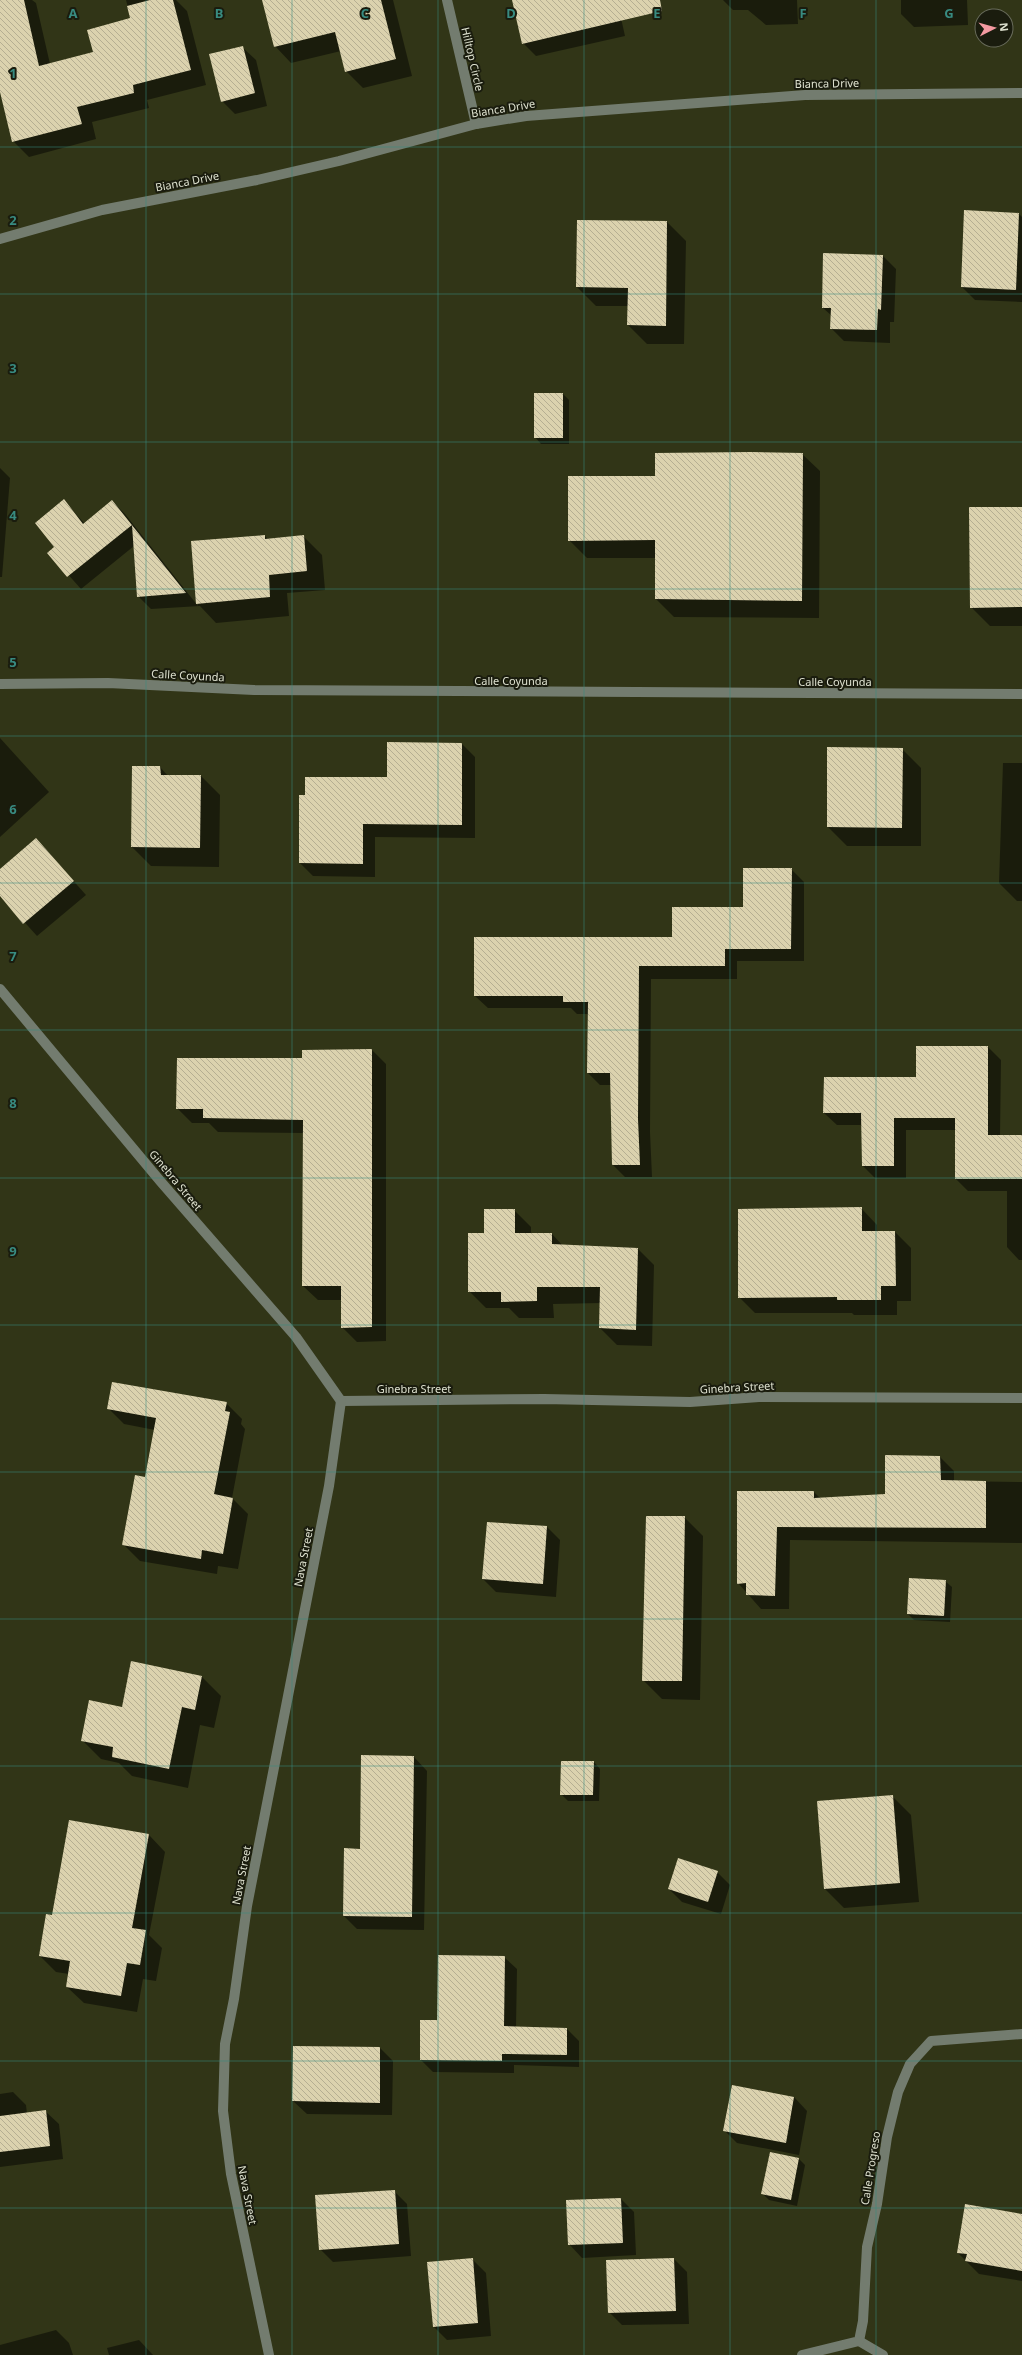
<svg xmlns="http://www.w3.org/2000/svg" width="1022" height="2355" viewBox="0 0 1022 2355" font-family="'Noto Sans',sans-serif">
<style>
.shadow{fill:#0007}
.building{fill:url(#building-back-hatch)}
.lines{fill:none;stroke-linecap:round;stroke-linejoin:round}
.minor{stroke:#737c6f;stroke-width:10}
.grid{fill:none;stroke:#388b81;stroke-width:1;stroke-opacity:0.55}
.labels{text-anchor:middle;dominant-baseline:central;stroke-width:4;stroke-linejoin:round;paint-order:stroke}
.street-label{font-size:11px;fill:#dee1cf;stroke:#1a1c0e}
.grid-label{font-size:13px;text-anchor:middle;font-weight:bold;fill:#388b81;stroke:#1a1c0e;stroke-width:4;stroke-linejoin:round;paint-order:stroke}
</style>
<defs>
<pattern id="building-back-hatch" width="6" height="6" patternUnits="userSpaceOnUse"><rect width="6" height="6" fill="#dbd2ae"/><path d="M-1 5l2 2M0 0l6 6M5-1l2 2" fill="none" stroke="#b5ae92"/></pattern>
</defs>
<rect width="100%" height="100%" fill="#313517"/>
<g class="shadow">
<path d="M 0,0 L 32,0 L 36,3 L 50,64 L 94,53 L 131,19 L 126,0 L 176,0 L 187,11 L 206,85 L 147,100 L 149,108 L 92,122 L 96,139 L 29,157 L 13,141 L 0,88 Z"/>
<path d="M 263,0 L 393,0 L 412,76 L 363,88 L 346,71 L 341,51 L 291,63 L 275,46 Z"/>
<path d="M 523,0 L 617,0 L 625,36 L 536,56 L 523,43 Z"/>
<path d="M 723,0 L 797,0 L 798,24 L 766,25 L 748,10 L 733,10 Z"/>
<path d="M 901,0 L 967,0 L 968,25 L 914,27 L 901,14 Z"/>
<path d="M 242,47 L 256,60 L 267,106 L 235,114 L 222,101 Z"/>
<path d="M 1019,214 L 1022,217 L 1022,302 L 975,300 L 962,287 Z"/>
<path d="M 667,222 L 686,241 L 684,344 L 647,344 L 628,325 L 629,306 L 596,306 L 577,287 Z"/>
<path d="M 883,256 L 896,269 L 894,322 L 890,322 L 890,343 L 844,341 L 831,328 L 832,316 L 823,308 Z"/>
<path d="M 563,394 L 569,400 L 569,444 L 541,444 L 535,437 Z"/>
<path d="M 802,454 L 820,471 L 819,618 L 674,617 L 656,599 L 656,558 L 587,558 L 569,540 L 656,477 Z"/>
<path d="M 0,468 L 10,478 L 2,577 L 0,577 Z"/>
<path d="M 64,501 L 85,524 L 112,501 L 125,514 L 198,606 L 192,542 L 265,536 L 268,539 L 303,536 L 322,555 L 325,590 L 287,593 L 289,616 L 216,623 L 200,606 L 151,609 L 138,596 L 134,546 L 81,589 L 49,553 L 55,548 Z"/>
<path d="M 1022,508 L 1022,626 L 990,626 L 971,607 Z"/>
<path d="M 0,738 L 49,792 L 0,837 Z"/>
<path d="M 462,744 L 475,757 L 475,838 L 375,837 L 375,877 L 313,876 L 300,863 L 300,796 L 388,778 Z"/>
<path d="M 902,749 L 921,768 L 921,846 L 847,846 L 828,827 Z"/>
<path d="M 1003,763 L 1022,763 L 1022,901 L 1017,901 L 999,883 Z"/>
<path d="M 133,767 L 160,767 L 168,776 L 201,776 L 220,795 L 219,867 L 151,866 L 132,847 Z"/>
<path d="M 36,839 L 86,895 L 37,936 L 0,895 L 0,870 Z"/>
<path d="M 791,869 L 804,882 L 804,961 L 737,961 L 737,979 L 651,979 L 650,1132 L 652,1177 L 625,1177 L 613,1165 L 611,1085 L 600,1085 L 588,1073 L 588,1014 L 577,1014 L 571,1008 L 488,1008 L 475,996 L 673,938 L 744,908 Z"/>
<path d="M 917,1047 L 988,1047 L 1001,1060 L 1000,1136 L 1022,1136 L 1022,1260 L 1019,1260 L 1007,1247 L 1007,1191 L 968,1191 L 956,1179 L 956,1130 L 906,1130 L 906,1178 L 875,1178 L 863,1166 L 862,1125 L 837,1125 L 824,1113 L 917,1078 Z"/>
<path d="M 372,1050 L 386,1064 L 386,1341 L 357,1342 L 342,1327 L 342,1300 L 318,1300 L 303,1286 L 304,1133 L 218,1132 L 209,1123 L 192,1123 L 178,1109 Z"/>
<path d="M 861,1208 L 877,1225 L 877,1232 L 895,1232 L 911,1248 L 911,1301 L 897,1301 L 897,1315 L 854,1315 L 852,1313 L 755,1313 L 739,1297 Z"/>
<path d="M 514,1210 L 531,1227 L 531,1234 L 552,1234 L 563,1246 L 637,1248 L 654,1265 L 652,1346 L 617,1345 L 600,1328 L 601,1303 L 553,1304 L 554,1318 L 519,1318 L 509,1308 L 486,1308 L 469,1291 L 485,1234 Z"/>
<path d="M 226,1403 L 242,1419 L 241,1424 L 245,1429 L 232,1498 L 248,1514 L 238,1569 L 218,1566 L 217,1574 L 140,1561 L 124,1545 L 146,1478 L 155,1430 L 124,1424 L 108,1408 Z"/>
<path d="M 940,1457 L 954,1471 L 954,1481 L 1022,1482 L 1022,1543 L 790,1540 L 789,1609 L 761,1609 L 738,1583 L 738,1492 L 814,1492 L 820,1498 L 886,1495 Z"/>
<path d="M 684,1517 L 703,1536 L 700,1700 L 662,1699 L 643,1680 Z"/>
<path d="M 547,1527 L 560,1540 L 556,1597 L 496,1592 L 483,1579 Z"/>
<path d="M 945,1581 L 952,1587 L 950,1622 L 914,1620 L 908,1614 Z"/>
<path d="M 202,1677 L 221,1696 L 214,1728 L 200,1725 L 188,1788 L 132,1776 L 119,1763 L 101,1759 L 82,1740 L 123,1708 Z"/>
<path d="M 362,1756 L 414,1757 L 427,1771 L 424,1930 L 357,1929 L 344,1916 L 345,1849 L 361,1850 Z"/>
<path d="M 594,1762 L 600,1769 L 599,1801 L 568,1801 L 561,1794 Z"/>
<path d="M 892,1796 L 911,1815 L 919,1902 L 844,1908 L 825,1889 L 818,1802 Z"/>
<path d="M 70,1821 L 149,1835 L 165,1852 L 149,1935 L 162,1948 L 156,1981 L 143,1979 L 137,2012 L 84,2003 L 67,1987 L 69,1974 L 56,1972 L 40,1956 L 53,1916 Z"/>
<path d="M 717,1872 L 730,1885 L 721,1914 L 682,1902 L 669,1889 Z"/>
<path d="M 504,1957 L 517,1969 L 516,2027 L 567,2029 L 579,2041 L 579,2067 L 514,2065 L 514,2073 L 433,2072 L 421,2060 L 438,2021 Z"/>
<path d="M 380,2048 L 393,2061 L 392,2115 L 307,2114 L 293,2101 Z"/>
<path d="M 13,2092 L 26,2105 L 27,2114 L 45,2111 L 59,2124 L 63,2159 L 0,2167 L 0,2094 Z"/>
<path d="M 794,2097 L 807,2111 L 799,2155 L 737,2143 L 724,2130 Z"/>
<path d="M 799,2159 L 805,2165 L 797,2206 L 769,2200 L 762,2193 Z"/>
<path d="M 394,2191 L 407,2204 L 411,2256 L 333,2262 L 320,2249 Z"/>
<path d="M 621,2199 L 634,2212 L 636,2255 L 582,2258 L 569,2244 Z"/>
<path d="M 1022,2215 L 1022,2281 L 979,2274 L 958,2253 Z"/>
<path d="M 674,2259 L 687,2272 L 689,2324 L 622,2325 L 609,2312 L 607,2261 Z"/>
<path d="M 473,2260 L 486,2273 L 491,2336 L 447,2340 L 434,2327 Z"/>
<path d="M 56,2330 L 69,2343 L 73,2355 L 0,2355 L 0,2345 Z"/>
<path d="M 139,2340 L 153,2355 L 109,2355 L 107,2348 Z"/>
</g>
<g class="building">
<path d="M 0,0 L 24,0 L 39,66 L 93,52 L 87,30 L 130,18 L 127,6 L 150,0 L 173,0 L 191,70 L 133,85 L 134,93 L 77,107 L 82,124 L 12,142 L 0,92 Z"/>
<path d="M 262,0 L 381,0 L 396,59 L 345,72 L 335,32 L 274,47 Z"/>
<path d="M 512,0 L 660,0 L 662,11 L 522,44 Z"/>
<path d="M 243,46 L 255,93 L 221,102 L 209,54 Z"/>
<path d="M 964,210 L 1019,213 L 1016,290 L 961,287 Z"/>
<path d="M 577,220 L 667,221 L 666,326 L 627,325 L 628,288 L 576,287 Z"/>
<path d="M 823,253 L 883,255 L 881,310 L 878,309 L 877,330 L 830,329 L 831,308 L 822,308 Z"/>
<rect x="534" y="393" width="29" height="45"/>
<path d="M 751,452 L 803,453 L 802,601 L 655,599 L 655,540 L 568,541 L 568,476 L 655,476 L 655,453 Z"/>
<path d="M 64,499 L 83,524 L 112,500 L 186,593 L 137,597 L 132,525 L 67,577 L 47,553 L 54,547 L 35,523 Z"/>
<path d="M 969,507 L 1022,507 L 1022,607 L 970,608 Z"/>
<path d="M 265,535 L 265,539 L 304,535 L 307,571 L 269,575 L 270,597 L 196,604 L 191,541 Z"/>
<path d="M 387,742 L 462,743 L 462,825 L 363,824 L 363,864 L 299,863 L 299,795 L 305,795 L 305,777 L 387,777 Z"/>
<path d="M 827,747 L 903,748 L 902,828 L 827,827 Z"/>
<path d="M 132,766 L 160,766 L 161,775 L 201,775 L 200,848 L 131,847 Z"/>
<path d="M 36,838 L 74,881 L 23,924 L 0,896 L 0,869 Z"/>
<path d="M 743,868 L 792,868 L 791,949 L 725,949 L 725,966 L 639,966 L 638,1119 L 640,1165 L 612,1165 L 610,1073 L 587,1073 L 588,1002 L 563,1002 L 563,996 L 474,996 L 474,937 L 672,937 L 672,907 L 743,907 Z"/>
<path d="M 916,1046 L 988,1046 L 988,1135 L 1022,1135 L 1022,1179 L 955,1179 L 955,1118 L 894,1118 L 894,1166 L 862,1166 L 861,1113 L 823,1113 L 824,1077 L 916,1077 Z"/>
<path d="M 372,1049 L 372,1327 L 341,1328 L 341,1286 L 302,1286 L 303,1120 L 203,1118 L 203,1109 L 176,1109 L 177,1058 L 302,1058 L 302,1050 Z"/>
<path d="M 862,1207 L 862,1231 L 895,1231 L 896,1286 L 881,1286 L 881,1300 L 837,1300 L 837,1297 L 738,1298 L 738,1209 Z"/>
<path d="M 484,1209 L 515,1209 L 515,1233 L 552,1233 L 552,1244 L 638,1248 L 636,1330 L 599,1328 L 600,1287 L 537,1287 L 537,1301 L 501,1302 L 501,1292 L 468,1292 L 468,1233 L 484,1233 Z"/>
<path d="M 112,1382 L 227,1402 L 225,1411 L 230,1412 L 214,1494 L 233,1498 L 223,1554 L 202,1550 L 201,1559 L 122,1545 L 135,1475 L 145,1477 L 156,1418 L 107,1409 Z"/>
<path d="M 885,1455 L 940,1456 L 941,1480 L 986,1481 L 986,1528 L 777,1527 L 775,1596 L 746,1595 L 746,1583 L 737,1584 L 737,1491 L 814,1491 L 814,1498 L 885,1494 Z"/>
<path d="M 646,1516 L 685,1516 L 682,1681 L 642,1681 Z"/>
<path d="M 487,1522 L 547,1526 L 543,1584 L 482,1579 Z"/>
<path d="M 909,1578 L 946,1580 L 944,1616 L 907,1614 Z"/>
<path d="M 131,1661 L 202,1676 L 195,1710 L 182,1707 L 169,1769 L 112,1757 L 113,1747 L 81,1741 L 89,1700 L 122,1707 Z"/>
<path d="M 361,1755 L 414,1756 L 412,1917 L 343,1916 L 344,1848 L 360,1849 Z"/>
<path d="M 561,1761 L 594,1761 L 593,1795 L 560,1795 Z"/>
<path d="M 893,1795 L 900,1883 L 824,1889 L 817,1801 Z"/>
<path d="M 69,1820 L 149,1834 L 132,1928 L 146,1930 L 140,1965 L 127,1963 L 121,1996 L 66,1987 L 70,1961 L 39,1956 L 46,1914 L 52,1915 Z"/>
<path d="M 678,1858 L 718,1871 L 708,1902 L 668,1889 Z"/>
<path d="M 438,1955 L 505,1956 L 504,2026 L 567,2028 L 567,2055 L 502,2054 L 502,2061 L 420,2060 L 420,2020 L 437,2020 Z"/>
<path d="M 293,2046 L 380,2047 L 380,2103 L 292,2101 Z"/>
<path d="M 732,2085 L 794,2097 L 786,2143 L 723,2131 Z"/>
<path d="M 46,2110 L 50,2146 L 0,2152 L 0,2116 Z"/>
<path d="M 770,2152 L 799,2158 L 791,2200 L 761,2194 Z"/>
<path d="M 395,2190 L 399,2244 L 319,2250 L 315,2195 Z"/>
<path d="M 621,2198 L 623,2243 L 568,2245 L 566,2200 Z"/>
<path d="M 965,2204 L 1022,2214 L 1022,2271 L 965,2261 L 967,2254 L 957,2253 Z"/>
<path d="M 473,2258 L 478,2323 L 433,2327 L 427,2262 Z"/>
<path d="M 674,2258 L 676,2311 L 608,2313 L 606,2260 Z"/>
</g>
<g class="lines">
<g class="minor">
<path d="M 447,0 L 476,124"/>
<path d="M 0,239 L 102,210 L 257,180 L 339,161 L 476,124 L 526,116 L 805,95 L 1022,93"/>
<path d="M 0,684 L 108,683 L 254,690 L 1022,694"/>
<path d="M 0,989 L 161,1182 L 296,1337 L 341,1401 L 544,1399 L 690,1402 L 759,1397 L 1022,1398"/>
<path d="M 859,2341 L 883,2355"/>
<path d="M 269,2355 L 231,2174 L 223,2111 L 225,2044 L 234,1999 L 247,1906 L 329,1486 L 341,1401"/>
<path d="M 802,2355 L 859,2341 L 863,2321 L 867,2247 L 877,2204 L 887,2137 L 898,2092 L 910,2064 L 931,2041 L 1022,2034"/>
</g>
</g>
<path class="grid" d="M 146,0 L 146,2355M 292,0 L 292,2355M 438,0 L 438,2355M 584,0 L 584,2355M 730,0 L 730,2355M 876,0 L 876,2355M 0,147 L 1022,147M 0,294 L 1022,294M 0,442 L 1022,442M 0,589 L 1022,589M 0,736 L 1022,736M 0,883 L 1022,883M 0,1030 L 1022,1030M 0,1178 L 1022,1178M 0,1325 L 1022,1325M 0,1472 L 1022,1472M 0,1619 L 1022,1619M 0,1766 L 1022,1766M 0,1913 L 1022,1913M 0,2061 L 1022,2061M 0,2208 L 1022,2208"/>
<g class="labels">
<g class="street-label">
<text transform="translate(473 59) rotate(77)">Hilltop Circle</text>
<text transform="translate(827 83) rotate(-1)">Bianca Drive</text>
<text transform="translate(503 108) rotate(-9)">Bianca Drive</text>
<text transform="translate(187 181) rotate(-11)">Bianca Drive</text>
<text transform="translate(188 675) rotate(3)">Calle Coyunda</text>
<text x="511" y="680">Calle Coyunda</text>
<text x="835" y="681">Calle Coyunda</text>
<text transform="translate(176 1180) rotate(50)">Ginebra Street</text>
<text transform="translate(737 1387) rotate(-3)">Ginebra Street</text>
<text x="414" y="1388">Ginebra Street</text>
<text transform="translate(303 1557) rotate(-79)">Nava Street</text>
<text transform="translate(241 1875) rotate(-79)">Nava Street</text>
<text transform="translate(870 2168) rotate(-81)">Calle Progreso</text>
<text transform="translate(248 2195) rotate(79)">Nava Street</text>
</g>
</g>
<g class="grid-label">
<text x="73" y="18">A</text>
<text x="219" y="18">B</text>
<text x="365" y="18">C</text>
<text x="511" y="18">D</text>
<text x="657" y="18">E</text>
<text x="803" y="18">F</text>
<text x="949" y="18">G</text>
<text x="13" y="78">1</text>
<text x="13" y="225">2</text>
<text x="13" y="373">3</text>
<text x="13" y="520">4</text>
<text x="13" y="667">5</text>
<text x="13" y="814">6</text>
<text x="13" y="961">7</text>
<text x="13" y="1108">8</text>
<text x="13" y="1256">9</text>
</g>
<g transform="translate(994 28) rotate(84)"><circle r="19" fill="#1a1c0e" stroke="#686b5b"/>
<path d="M0-3L7 15L0 10L-7 15Z" fill="#f49aa1"/>
<text y="-6" font-size="11" font-weight="bold" text-anchor="middle" fill="#dee1cf">N</text>
</g>
</svg>
